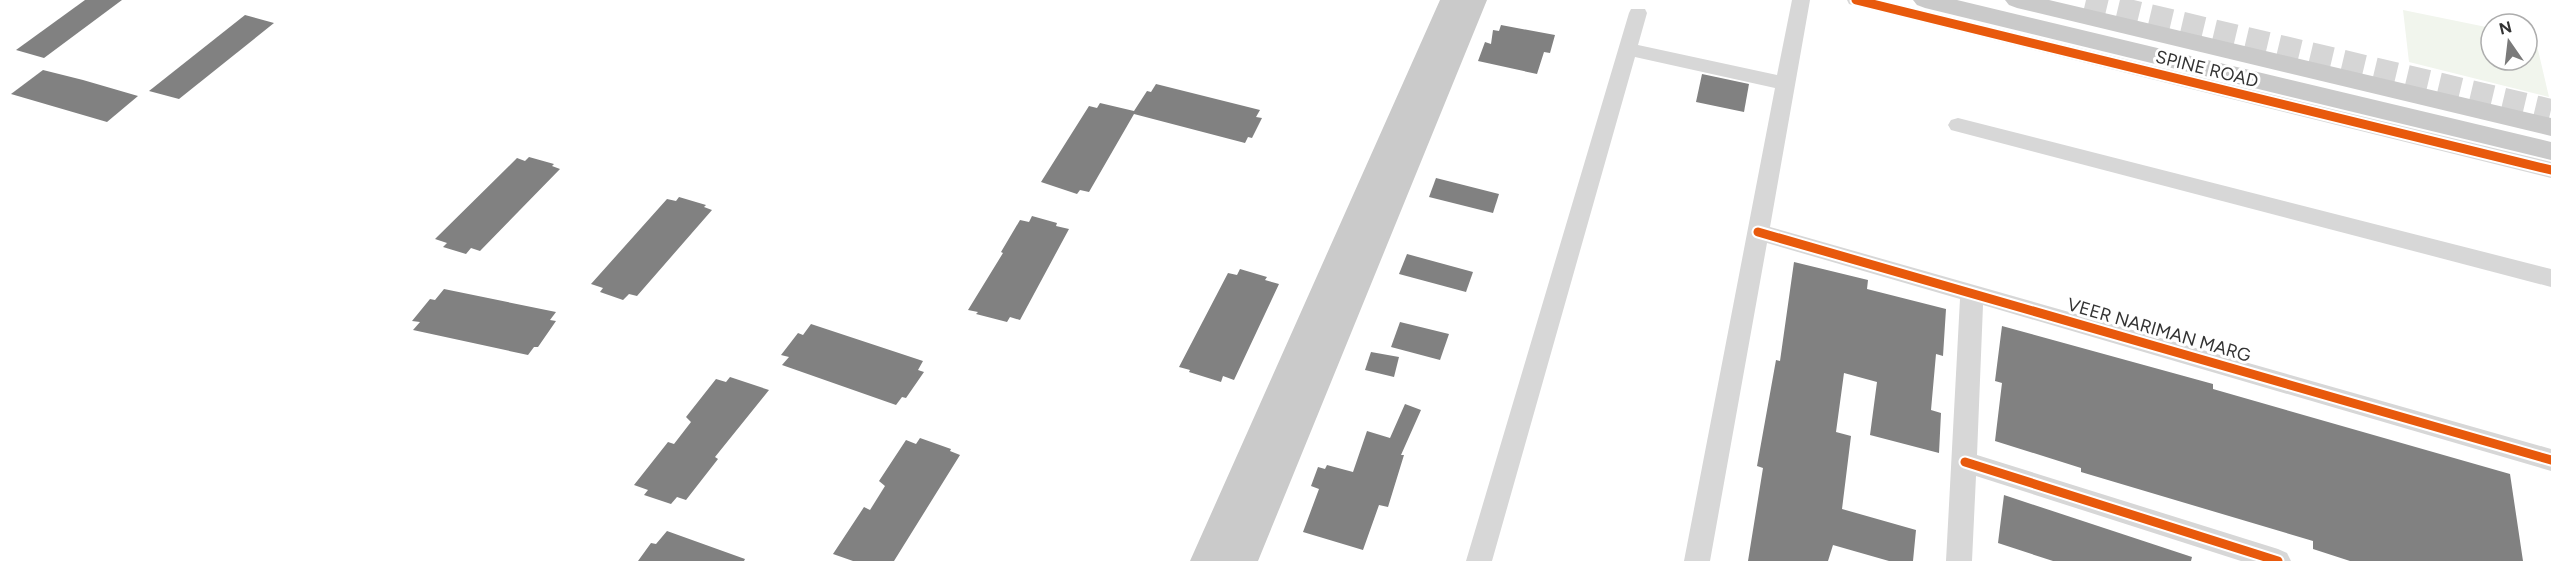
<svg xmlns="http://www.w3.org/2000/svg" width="2551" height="561" viewBox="0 0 2551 561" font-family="Figtree,sans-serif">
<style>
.green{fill:#f1f5ed}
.building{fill:#818181}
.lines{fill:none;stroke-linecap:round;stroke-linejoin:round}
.minor-tunnel{stroke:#d6d6d6;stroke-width:22;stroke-dasharray:22 11;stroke-linecap:butt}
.minor{fill:#d7d7d7;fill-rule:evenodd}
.major{fill:#cacaca;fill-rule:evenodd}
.cycleway-casing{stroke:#fff;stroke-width:13}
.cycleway{stroke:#e8590c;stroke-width:9}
.labels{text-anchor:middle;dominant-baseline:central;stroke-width:6;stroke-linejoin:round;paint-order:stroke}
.street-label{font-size:18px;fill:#333;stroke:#fff}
</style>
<rect width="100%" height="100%" fill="#fff"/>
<path class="green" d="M 2403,10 L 2491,28 L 2491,60 L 2527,60 L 2527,35 L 2535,37 L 2549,97 L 2409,62 Z"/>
<g class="building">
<path d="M 85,0 L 122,0 L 44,58 L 16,50 Z"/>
<path d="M 245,15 L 274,23 L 179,99 L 149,91 Z"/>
<path d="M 1501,25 L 1555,35 L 1550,53 L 1544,52 L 1537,74 L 1478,61 L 1485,42 L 1491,44 L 1493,30 L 1499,31 Z"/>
<path d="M 43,70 L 83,80 L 138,96 L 107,122 L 11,94 Z"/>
<path d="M 1702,74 L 1749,84 L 1744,112 L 1696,102 Z"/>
<path d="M 1156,84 L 1260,110 L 1256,117 L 1262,118 L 1252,138 L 1248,137 L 1245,143 L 1134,114 L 1089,192 L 1080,190 L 1077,194 L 1041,182 L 1089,106 L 1097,108 L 1100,103 L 1134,111 L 1147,91 L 1151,92 Z"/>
<path d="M 529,157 L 554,164 L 552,166 L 560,169 L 480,251 L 471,248 L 466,254 L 443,247 L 447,243 L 435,239 L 517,158 L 525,161 Z"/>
<path d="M 1436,178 L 1499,194 L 1493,213 L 1429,197 Z"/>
<path d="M 679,197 L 706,205 L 704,207 L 712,210 L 637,296 L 629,294 L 623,300 L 600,292 L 603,288 L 591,284 L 667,199 L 676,201 Z"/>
<path d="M 1032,216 L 1057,223 L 1056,226 L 1069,229 L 1020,320 L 1010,317 L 1007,322 L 976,314 L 978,312 L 968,310 L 1003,253 L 1001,252 L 1020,220 L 1029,222 Z"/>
<path d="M 1407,254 L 1473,272 L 1466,292 L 1399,274 Z"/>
<path d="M 1794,262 L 1868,280 L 1867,289 L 1946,309 L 1943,356 L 1936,354 L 1931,410 L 1941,413 L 1939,453 L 1870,435 L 1877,382 L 1844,373 L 1836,432 L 1851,436 L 1842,509 L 1916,530 L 1913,561 L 1889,561 L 1833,545 L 1828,561 L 1748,561 L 1763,468 L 1757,466 L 1776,360 L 1780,361 Z"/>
<path d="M 1240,269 L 1267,277 L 1265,280 L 1279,284 L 1234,380 L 1223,376 L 1221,382 L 1189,372 L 1190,370 L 1179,367 L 1228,273 L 1237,275 Z"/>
<path d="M 444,289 L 556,312 L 550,320 L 556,321 L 538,347 L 534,347 L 528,355 L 413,330 L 420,322 L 412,321 L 430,299 L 435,300 Z"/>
<path d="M 1400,322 L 1449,334 L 1440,360 L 1391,347 Z"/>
<path d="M 811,324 L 923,361 L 918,370 L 924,372 L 906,398 L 902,397 L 896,405 L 782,365 L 789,357 L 781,355 L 798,333 L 803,335 Z"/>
<path d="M 2002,326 L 2213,384 L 2213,389 L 2510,474 L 2523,561 L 2350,561 L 2313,549 L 2313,541 L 2081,472 L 2081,468 L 1995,441 L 2002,383 L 1995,381 Z"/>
<path d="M 1371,352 L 1399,357 L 1394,377 L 1365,370 Z"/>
<path d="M 730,377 L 769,390 L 715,457 L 718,459 L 686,500 L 677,497 L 671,504 L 644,495 L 648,490 L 634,485 L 668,442 L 674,444 L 691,422 L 686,417 L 716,379 L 726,382 Z"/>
<path d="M 1405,404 L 1421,410 L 1401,455 L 1404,455 L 1388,507 L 1379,505 L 1363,550 L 1303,532 L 1319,489 L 1311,486 L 1318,467 L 1325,469 L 1327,465 L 1353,472 L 1367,431 L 1390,438 Z"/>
<path d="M 920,438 L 951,449 L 950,451 L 960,455 L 894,561 L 853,561 L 833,554 L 864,507 L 870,510 L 885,486 L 879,481 L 906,440 L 916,444 Z"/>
<path d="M 2004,495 L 2192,557 L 2191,561 L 2053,561 L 1998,543 Z"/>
<path d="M 667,531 L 745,559 L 744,561 L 638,561 L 651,543 L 656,544 Z"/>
</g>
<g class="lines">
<path class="minor-tunnel" d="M 2086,0 L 2551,110"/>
<g class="minor">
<path d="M 1792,0 L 1810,0 L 1770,227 L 2551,449 L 2551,471 L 1983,305 L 1977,455 L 2278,549 L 2287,553 L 2291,561 L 2241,561 L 1976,476 L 1972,561 L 1946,561 L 1960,299 L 1767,243 L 1710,561 L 1684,561 L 1775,88 L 1635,57 L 1492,561 L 1466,561 L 1629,13 L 1631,9 L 1645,9 L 1647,13 L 1638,45 L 1777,75 Z"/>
<path d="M 1847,0 L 1881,0 L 2551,162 L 2551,178 L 1856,6 L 1849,4 Z"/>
<path d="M 1958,118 L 2551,269 L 2551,287 L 1951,130 L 1948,125 L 1951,120 Z"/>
</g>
<g class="major">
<path d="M 1440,0 L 1487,0 L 1258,561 L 1224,561 L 1344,280 L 1224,561 L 1190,561 Z"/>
<path d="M 1913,0 L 1957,0 L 2551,142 L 2551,160 L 1925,8 L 1917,5 Z"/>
<path d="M 2005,0 L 2049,0 L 2551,118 L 2551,136 L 2017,8 L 2009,5 Z"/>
</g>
<g class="cycleway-casing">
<g id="cycleway">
<path d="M 1856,0 L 2551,170"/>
<path d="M 1758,232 L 2551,460"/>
<path d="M 1965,462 L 2278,561"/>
</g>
</g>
<use href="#cycleway" class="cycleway"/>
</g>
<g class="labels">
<g class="street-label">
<text transform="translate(2207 69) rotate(14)">SPINE ROAD</text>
<text transform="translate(2159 330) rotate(16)">VEER NARIMAN MARG</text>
</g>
</g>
<g transform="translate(2509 42) rotate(346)"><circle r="28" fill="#ffffff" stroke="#adadad" stroke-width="1.5"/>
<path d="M0-4.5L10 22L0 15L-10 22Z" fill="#7a7a7a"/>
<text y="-9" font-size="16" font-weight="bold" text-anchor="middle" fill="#333333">N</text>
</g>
</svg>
